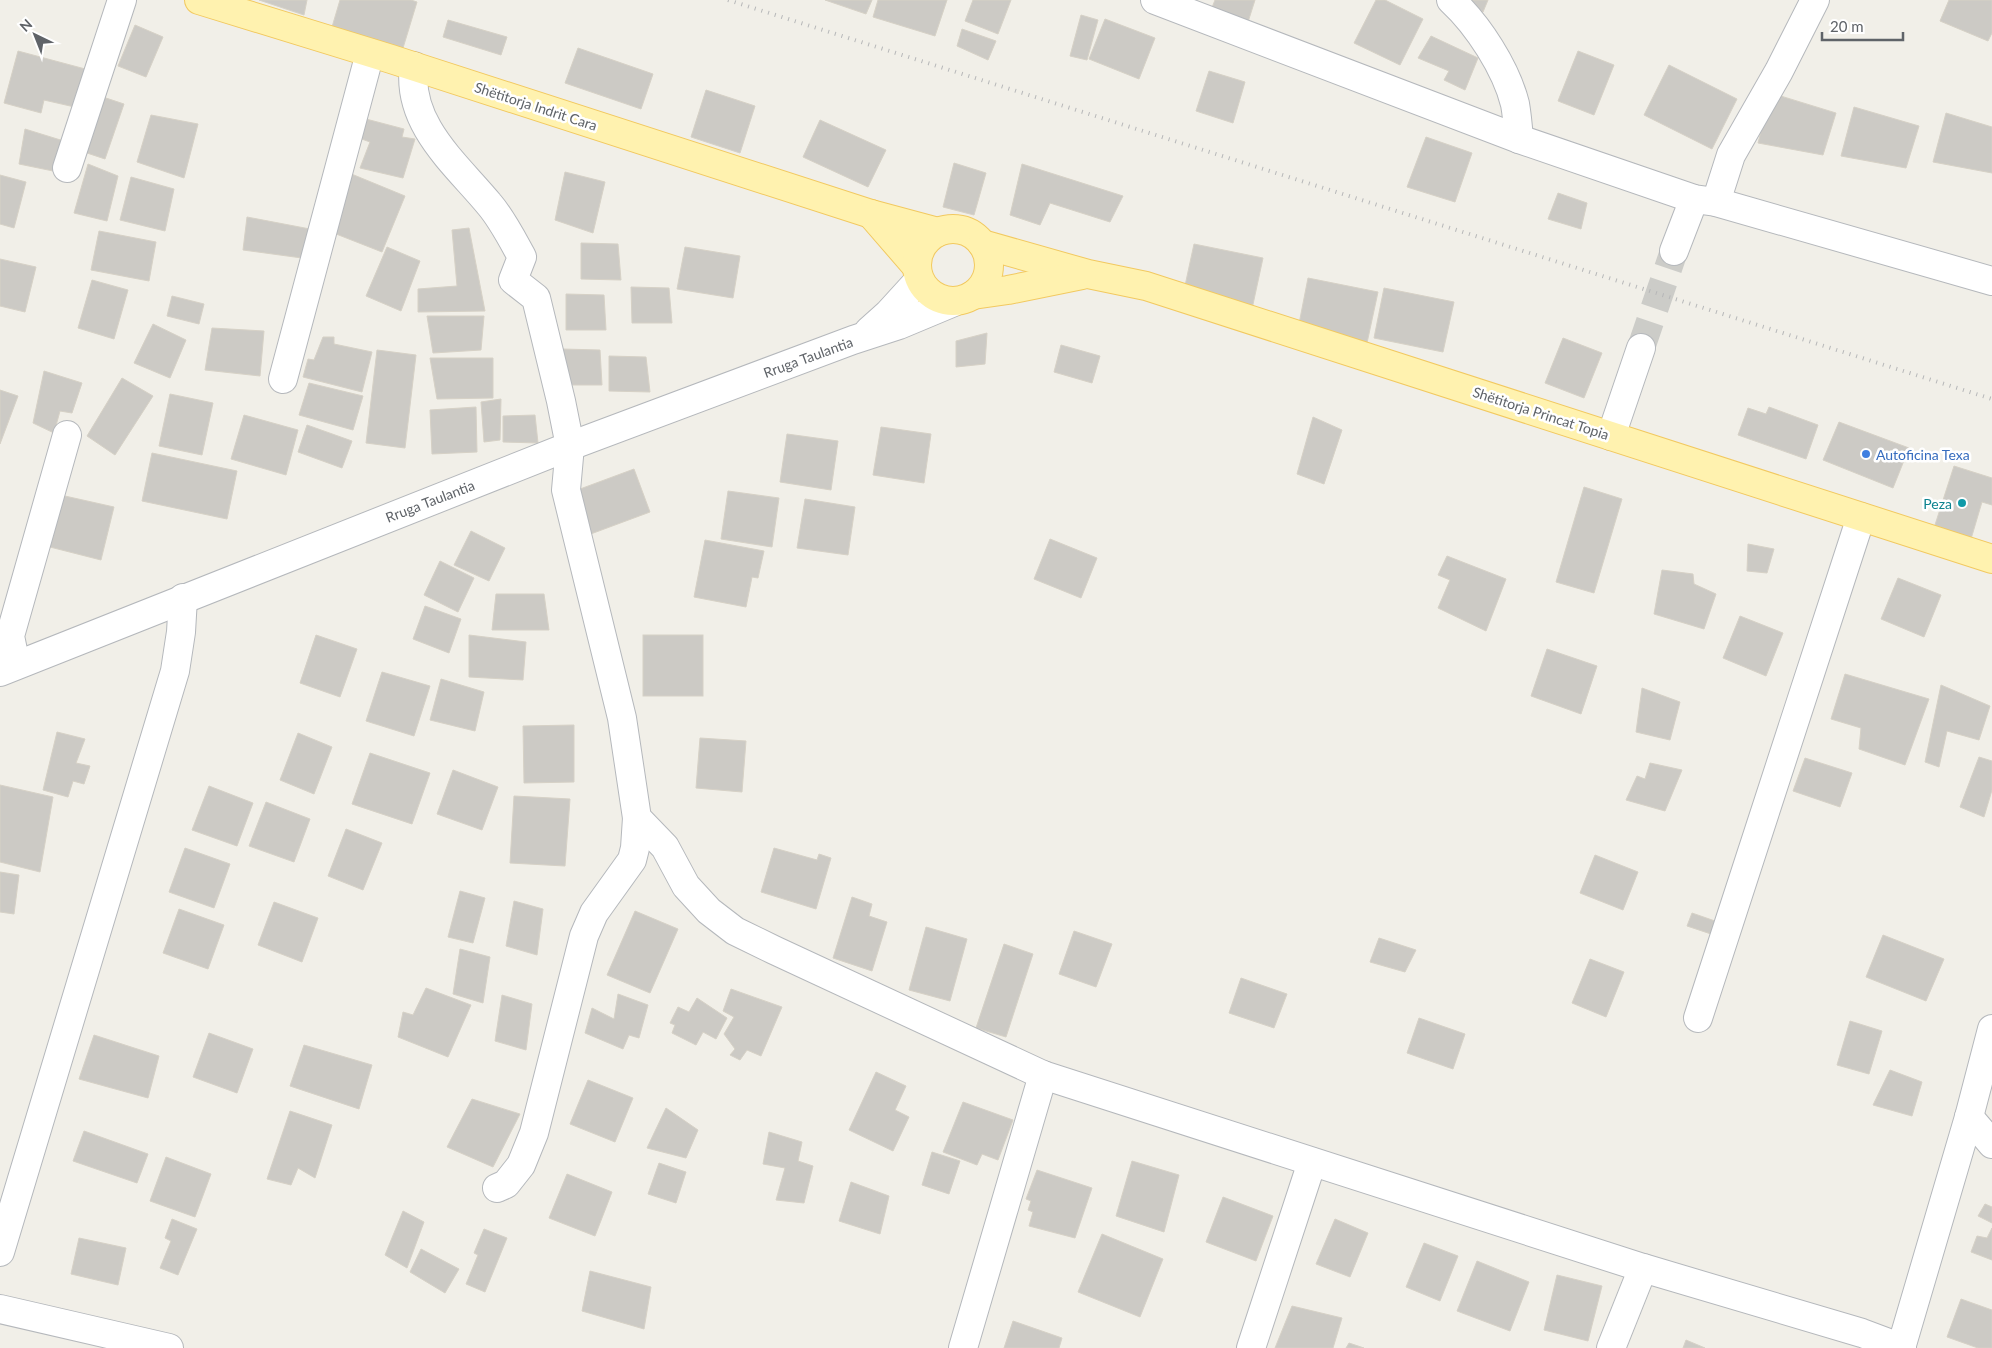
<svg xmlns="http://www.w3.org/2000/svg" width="1992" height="1348" viewBox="0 0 1992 1348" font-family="Lato,sans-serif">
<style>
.building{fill:#cccac5;stroke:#d6d1c6}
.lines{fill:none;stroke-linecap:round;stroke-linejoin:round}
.minor-tunnel{stroke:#ccccc8;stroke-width:28;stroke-dasharray:28 14;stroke-linecap:butt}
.minor-casing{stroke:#b5b8bc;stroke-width:30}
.major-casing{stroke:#f2c960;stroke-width:30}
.minor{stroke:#fff;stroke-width:28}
.major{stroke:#fff2af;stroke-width:28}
.rail{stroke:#b6b7b8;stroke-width:4;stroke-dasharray:1 6;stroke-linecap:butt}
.shop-dot{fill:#3f7fe0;stroke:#fff;stroke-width:2}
.culture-dot{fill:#0f9aa8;stroke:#fff;stroke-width:2}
.labels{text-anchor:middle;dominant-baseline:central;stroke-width:5;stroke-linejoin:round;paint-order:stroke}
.street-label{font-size:14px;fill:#5f6368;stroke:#fff}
.shop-label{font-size:14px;fill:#366cbe;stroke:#fff;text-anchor:start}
.culture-label{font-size:14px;fill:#0d838f;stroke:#fff;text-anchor:end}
</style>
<rect width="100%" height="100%" fill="#f1efe8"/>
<g class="building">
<path d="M 259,0 L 307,0 L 304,15 Z"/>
<path d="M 340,0 L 411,0 L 417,2 L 403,48 L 332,27 Z"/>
<path d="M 825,0 L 872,0 L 866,14 Z"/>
<path d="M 878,0 L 947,0 L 935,36 L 873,17 Z"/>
<path d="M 973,0 L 1011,0 L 998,34 L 965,21 Z"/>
<path d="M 1215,0 L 1255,0 L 1248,22 L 1211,10 Z"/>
<path d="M 1376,0 L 1385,0 L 1423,19 L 1400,65 L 1354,43 Z"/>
<path d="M 1464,0 L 1488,0 L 1483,12 Z"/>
<path d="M 1949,0 L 1992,0 L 1992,33 L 1988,41 L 1940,21 Z"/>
<path d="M 1081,15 L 1098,20 L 1087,60 L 1070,56 Z"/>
<path d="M 1105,19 L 1155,38 L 1139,79 L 1089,59 Z"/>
<path d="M 448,20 L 507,37 L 501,55 L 443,37 Z"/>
<path d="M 135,25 L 163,37 L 146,77 L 118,66 Z"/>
<path d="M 962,29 L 996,41 L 988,60 L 957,46 Z"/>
<path d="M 1431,36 L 1478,58 L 1465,90 L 1444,80 L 1449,71 L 1418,58 Z"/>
<path d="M 578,48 L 653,74 L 641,109 L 565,83 Z"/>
<path d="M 18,51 L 89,70 L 79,108 L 44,100 L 41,113 L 4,103 Z"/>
<path d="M 1578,51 L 1614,65 L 1594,115 L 1558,101 Z"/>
<path d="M 1669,65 L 1737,99 L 1712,149 L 1644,115 Z"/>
<path d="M 1209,71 L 1245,82 L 1233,123 L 1196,111 Z"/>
<path d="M 706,90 L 755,106 L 740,153 L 691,137 Z"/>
<path d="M 1771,93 L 1836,113 L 1823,155 L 1758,143 Z"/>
<path d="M 100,96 L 124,104 L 105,159 L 81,151 Z"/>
<path d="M 1854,107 L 1919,126 L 1906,168 L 1841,156 Z"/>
<path d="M 1946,113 L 1992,127 L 1992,173 L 1933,162 Z"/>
<path d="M 151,115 L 198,124 L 184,178 L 137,162 Z"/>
<path d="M 366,119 L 404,129 L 402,137 L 415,139 L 403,178 L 360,168 L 370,142 L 359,138 Z"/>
<path d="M 820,120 L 886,150 L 868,187 L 803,157 Z"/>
<path d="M 25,129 L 67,142 L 58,172 L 19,164 Z"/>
<path d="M 1426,137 L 1472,153 L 1455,202 L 1407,187 Z"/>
<path d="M 954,163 L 986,173 L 974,215 L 943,207 Z"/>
<path d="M 88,164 L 118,176 L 107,221 L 74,213 Z"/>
<path d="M 1022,164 L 1123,196 L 1110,222 L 1050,203 L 1040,225 L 1010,215 Z"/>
<path d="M 565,172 L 605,182 L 593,233 L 555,220 Z"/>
<path d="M 349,173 L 405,196 L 382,252 L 326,230 Z"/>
<path d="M 0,175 L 26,182 L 14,228 L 0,224 Z"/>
<path d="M 131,177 L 174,189 L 165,231 L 120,220 Z"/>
<path d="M 1558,193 L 1587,203 L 1581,229 L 1548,219 Z"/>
<path d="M 247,217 L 310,229 L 302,258 L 243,250 Z"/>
<path d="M 469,228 L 485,311 L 418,312 L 418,289 L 457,286 L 452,230 Z"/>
<path d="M 99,231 L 156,242 L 149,281 L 91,270 Z"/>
<path d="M 581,243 L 618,244 L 621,280 L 581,279 Z"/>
<path d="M 1194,244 L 1263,258 L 1252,309 L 1183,295 Z"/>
<path d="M 387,247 L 420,261 L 401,311 L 366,296 Z"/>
<path d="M 685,247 L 740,256 L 733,298 L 677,289 Z"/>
<path d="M 0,259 L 36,267 L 25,312 L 0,306 Z"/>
<path d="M 1308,278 L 1378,292 L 1367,343 L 1298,329 Z"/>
<path d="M 92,280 L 128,290 L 114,339 L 78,328 Z"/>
<path d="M 631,287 L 669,288 L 672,323 L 632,323 Z"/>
<path d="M 1384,288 L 1454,302 L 1443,352 L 1374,338 Z"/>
<path d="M 566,294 L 604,295 L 606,330 L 566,330 Z"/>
<path d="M 172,296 L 204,304 L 199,324 L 167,316 Z"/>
<path d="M 427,316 L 484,316 L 481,350 L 433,353 Z"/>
<path d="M 153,324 L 186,340 L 170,378 L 134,363 Z"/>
<path d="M 212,328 L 264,331 L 260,376 L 205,370 Z"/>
<path d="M 987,333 L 985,364 L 956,367 L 956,341 Z"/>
<path d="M 323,337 L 334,337 L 334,344 L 372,352 L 362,392 L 303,377 L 308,359 L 314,360 Z"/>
<path d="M 1563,338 L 1602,353 L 1584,398 L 1545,383 Z"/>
<path d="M 1061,345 L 1100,356 L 1092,383 L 1054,372 Z"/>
<path d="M 562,349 L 600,350 L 602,385 L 562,385 Z"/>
<path d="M 377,350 L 416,355 L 405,448 L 366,443 Z"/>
<path d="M 609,356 L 646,357 L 650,392 L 609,391 Z"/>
<path d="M 430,358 L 493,358 L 493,398 L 437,399 Z"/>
<path d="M 44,371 L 82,383 L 72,413 L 60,411 L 54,433 L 33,423 Z"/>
<path d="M 122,378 L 153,396 L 115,455 L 87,436 Z"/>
<path d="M 309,383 L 363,396 L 353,430 L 299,415 Z"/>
<path d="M 0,390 L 18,396 L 0,444 Z"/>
<path d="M 170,394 L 213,403 L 202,455 L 159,446 Z"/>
<path d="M 501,399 L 500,440 L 484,442 L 481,402 Z"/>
<path d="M 476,407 L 477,452 L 432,454 L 430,410 Z"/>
<path d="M 1769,407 L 1818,425 L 1806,459 L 1738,435 L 1748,408 L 1766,414 Z"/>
<path d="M 244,415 L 298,430 L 286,475 L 231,459 Z"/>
<path d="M 535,415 L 538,443 L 503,442 L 503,416 Z"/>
<path d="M 1313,417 L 1342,430 L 1324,484 L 1297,474 Z"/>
<path d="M 1839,422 L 1909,448 L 1893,488 L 1823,460 Z"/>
<path d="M 307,425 L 352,441 L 342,468 L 298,452 Z"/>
<path d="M 881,427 L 931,434 L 924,483 L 873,475 Z"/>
<path d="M 787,434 L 838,441 L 831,490 L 780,482 Z"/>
<path d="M 152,453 L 237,471 L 227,519 L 142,501 Z"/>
<path d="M 1954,466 L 1992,478 L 1992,505 L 1982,502 L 1971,539 L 1934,528 Z"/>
<path d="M 634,469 L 650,512 L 588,535 L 572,492 Z"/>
<path d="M 1584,487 L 1622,499 L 1594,593 L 1556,582 Z"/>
<path d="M 728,491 L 779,498 L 772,547 L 721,539 Z"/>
<path d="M 56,494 L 114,507 L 101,560 L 50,547 L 54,534 L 47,532 Z"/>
<path d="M 805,499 L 855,507 L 848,555 L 797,548 Z"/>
<path d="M 471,531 L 505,548 L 489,581 L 454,565 Z"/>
<path d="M 1050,539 L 1097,558 L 1081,598 L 1034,579 Z"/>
<path d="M 705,540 L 764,551 L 758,578 L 752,577 L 746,607 L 694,597 Z"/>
<path d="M 1748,544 L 1774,549 L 1767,573 L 1747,571 Z"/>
<path d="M 1447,556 L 1506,579 L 1486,631 L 1438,608 L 1450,580 L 1438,575 Z"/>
<path d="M 440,561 L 474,578 L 458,612 L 424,595 Z"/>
<path d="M 1662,570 L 1693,574 L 1694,584 L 1716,594 L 1704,629 L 1654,614 Z"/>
<path d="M 1898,578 L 1941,595 L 1924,637 L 1881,619 Z"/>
<path d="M 496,594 L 544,594 L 549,630 L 492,630 Z"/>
<path d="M 425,606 L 461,619 L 449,653 L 413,639 Z"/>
<path d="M 1740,616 L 1783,633 L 1766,676 L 1723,658 Z"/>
<path d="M 316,635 L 357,649 L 340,697 L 300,683 Z"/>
<path d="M 469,635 L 526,642 L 523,680 L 469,677 Z"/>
<rect x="643" y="635" width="60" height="61"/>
<path d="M 1547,649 L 1597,666 L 1581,714 L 1531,696 Z"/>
<path d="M 382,672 L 430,686 L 414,736 L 366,721 Z"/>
<path d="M 1845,674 L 1929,699 L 1905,765 L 1859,749 L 1861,728 L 1831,719 Z"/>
<path d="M 441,679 L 484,692 L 475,731 L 430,720 Z"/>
<path d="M 1941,685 L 1990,706 L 1979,740 L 1947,731 L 1939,767 L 1925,762 Z"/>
<path d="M 1642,688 L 1680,702 L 1670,740 L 1636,732 Z"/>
<path d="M 574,725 L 574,782 L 524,783 L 523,726 Z"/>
<path d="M 57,732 L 85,739 L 76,763 L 90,766 L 84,784 L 73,781 L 68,797 L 43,790 Z"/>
<path d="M 298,733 L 332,747 L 314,794 L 280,780 Z"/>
<path d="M 700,738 L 746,741 L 742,792 L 696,788 Z"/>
<path d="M 370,753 L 430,773 L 412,824 L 352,804 Z"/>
<path d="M 1979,757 L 1992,761 L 1992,790 L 1984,817 L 1960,807 Z"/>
<path d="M 1805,758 L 1852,773 L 1840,807 L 1793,791 Z"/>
<path d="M 1650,763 L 1682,770 L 1665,811 L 1626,800 L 1637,776 L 1645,779 Z"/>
<path d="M 453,770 L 498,787 L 482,830 L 437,814 Z"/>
<path d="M 0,785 L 53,797 L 40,872 L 0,862 Z"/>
<path d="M 209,786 L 253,803 L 237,846 L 192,830 Z"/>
<path d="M 514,796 L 570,799 L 565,866 L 510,863 Z"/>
<path d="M 266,802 L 310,819 L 294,862 L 249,846 Z"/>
<path d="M 346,829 L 382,843 L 363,890 L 328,876 Z"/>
<path d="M 185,848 L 230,864 L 214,908 L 169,892 Z"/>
<path d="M 774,848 L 817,860 L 819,854 L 831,858 L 816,909 L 761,892 Z"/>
<path d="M 1595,855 L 1638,872 L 1623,910 L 1580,893 Z"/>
<path d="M 0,872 L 19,875 L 14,914 L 0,912 Z"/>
<path d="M 460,891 L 485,898 L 473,943 L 448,937 Z"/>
<path d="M 852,897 L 872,904 L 869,916 L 887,922 L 872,971 L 833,958 Z"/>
<path d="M 514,901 L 543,909 L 537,955 L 506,946 Z"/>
<path d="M 274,902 L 318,918 L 302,962 L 258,945 Z"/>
<path d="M 179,909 L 224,925 L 208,969 L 163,953 Z"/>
<path d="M 635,911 L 678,929 L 650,993 L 607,975 Z"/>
<path d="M 1692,913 L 1715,921 L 1711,934 L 1687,926 Z"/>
<path d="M 926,927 L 967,939 L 950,1001 L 909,990 Z"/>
<path d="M 1074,931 L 1112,944 L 1096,987 L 1059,974 Z"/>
<path d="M 1883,935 L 1944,959 L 1926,1001 L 1866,977 Z"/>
<path d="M 1379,938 L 1416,950 L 1405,972 L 1370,962 Z"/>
<path d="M 1004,944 L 1033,954 L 1006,1037 L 976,1028 Z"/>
<path d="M 460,949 L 490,957 L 483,1003 L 453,994 Z"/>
<path d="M 1590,959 L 1624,972 L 1606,1017 L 1572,1003 Z"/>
<path d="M 1241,978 L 1287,994 L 1274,1028 L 1229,1013 Z"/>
<path d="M 426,988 L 471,1005 L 448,1057 L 398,1037 L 403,1012 L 413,1015 Z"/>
<path d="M 731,989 L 782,1007 L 761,1056 L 747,1050 L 740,1060 L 730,1055 L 735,1049 L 724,1034 L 734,1017 L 723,1011 Z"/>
<path d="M 618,994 L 648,1005 L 639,1038 L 629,1035 L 623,1049 L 585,1033 L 592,1008 L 614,1019 Z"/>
<path d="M 502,995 L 532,1004 L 526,1050 L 495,1041 Z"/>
<path d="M 697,998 L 727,1018 L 716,1039 L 703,1032 L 696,1045 L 672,1033 L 675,1025 L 670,1023 L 678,1007 L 689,1012 Z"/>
<path d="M 1419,1018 L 1465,1034 L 1453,1069 L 1407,1053 Z"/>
<path d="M 1850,1021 L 1882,1031 L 1869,1074 L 1837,1065 Z"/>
<path d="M 209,1033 L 253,1049 L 237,1093 L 193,1077 Z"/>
<path d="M 94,1035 L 159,1056 L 148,1098 L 79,1079 Z"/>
<path d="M 304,1045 L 372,1065 L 359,1109 L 290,1086 Z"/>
<path d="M 1890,1070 L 1922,1082 L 1912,1116 L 1873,1105 Z"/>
<path d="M 876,1072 L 906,1086 L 895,1110 L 909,1117 L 893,1151 L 849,1130 Z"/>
<path d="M 588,1080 L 633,1098 L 615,1142 L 570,1124 Z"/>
<path d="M 472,1099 L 520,1114 L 493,1167 L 447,1147 Z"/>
<path d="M 963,1102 L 1013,1120 L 998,1160 L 982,1154 L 977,1165 L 943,1152 Z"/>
<path d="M 666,1108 L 698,1130 L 686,1158 L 647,1148 Z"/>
<path d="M 290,1111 L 332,1125 L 315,1178 L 298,1168 L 291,1185 L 267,1179 Z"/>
<path d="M 84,1131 L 148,1154 L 137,1183 L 73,1161 Z"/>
<path d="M 769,1132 L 802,1142 L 798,1161 L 813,1166 L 804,1203 L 776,1200 L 785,1168 L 763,1164 Z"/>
<path d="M 932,1152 L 960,1161 L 949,1194 L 922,1185 Z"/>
<path d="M 166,1157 L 211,1174 L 195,1217 L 150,1201 Z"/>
<path d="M 1132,1161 L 1179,1175 L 1164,1232 L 1116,1216 Z"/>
<path d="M 659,1163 L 686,1172 L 676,1203 L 648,1194 Z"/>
<path d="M 1037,1170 L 1092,1188 L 1075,1238 L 1029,1226 L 1033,1212 L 1028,1210 L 1031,1201 L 1026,1199 Z"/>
<path d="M 567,1174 L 612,1192 L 595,1236 L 549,1218 Z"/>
<path d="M 851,1182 L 889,1196 L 880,1234 L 839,1221 Z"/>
<path d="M 1223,1197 L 1273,1216 L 1256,1261 L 1206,1242 Z"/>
<path d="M 1985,1204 L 1992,1207 L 1992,1223 L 1978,1216 Z"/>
<path d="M 403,1211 L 424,1222 L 407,1268 L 385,1255 Z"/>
<path d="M 172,1219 L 197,1229 L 178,1275 L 160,1268 L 171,1241 L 165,1238 Z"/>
<path d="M 1335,1219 L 1368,1233 L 1350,1277 L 1316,1264 Z"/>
<path d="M 1992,1228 L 1992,1260 L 1971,1252 L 1977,1236 L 1987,1238 Z"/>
<path d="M 484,1229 L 507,1238 L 485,1292 L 466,1284 L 478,1255 L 474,1253 Z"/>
<path d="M 1102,1234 L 1163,1259 L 1140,1317 L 1078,1292 Z"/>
<path d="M 79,1238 L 126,1248 L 118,1285 L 71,1274 Z"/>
<path d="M 1424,1243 L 1458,1256 L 1440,1301 L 1406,1287 Z"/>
<path d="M 421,1249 L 459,1269 L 445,1293 L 410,1272 Z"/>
<path d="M 1477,1261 L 1529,1282 L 1510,1331 L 1457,1311 Z"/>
<path d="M 590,1271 L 651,1287 L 644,1329 L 582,1311 Z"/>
<path d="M 1557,1275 L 1602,1286 L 1588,1341 L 1544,1330 Z"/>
<path d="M 1961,1299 L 1992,1310 L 1992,1348 L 1978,1348 L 1947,1337 Z"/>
<path d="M 1292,1306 L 1342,1318 L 1333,1348 L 1275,1348 Z"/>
<path d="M 1013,1321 L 1062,1338 L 1059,1348 L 1004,1348 Z"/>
<path d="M 1686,1340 L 1705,1348 L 1683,1348 Z"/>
<path d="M 1349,1343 L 1364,1348 L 1346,1348 Z"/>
</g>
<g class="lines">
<path class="minor-tunnel" d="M 1641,348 L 1674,251"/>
<g class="minor-casing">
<g id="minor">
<path d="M 1155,0 L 1519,139 L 1694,199 L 1716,202 L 1992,281"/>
<path d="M 1451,0 C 1478,25 1506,68 1515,104 C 1517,115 1518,127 1519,139"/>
<path d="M 414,66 C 406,124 456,164 489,204 C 502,219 512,239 522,257 L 513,280 L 536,298 L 561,401 L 570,446 L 566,490 L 622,718 L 637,818 L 665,847 L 686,886 L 709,911 L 735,931 L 774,950 L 1043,1075 L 1643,1268 L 1862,1333 L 1902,1348"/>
<path d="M 67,168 L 122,0"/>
<path d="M 1716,202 L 1731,155 L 1779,71 L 1815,0"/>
<path d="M 1674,251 L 1694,199"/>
<path d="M 869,331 L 888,314 L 919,280"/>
<path d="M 283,379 L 370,53"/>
<path d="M 1611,436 L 1641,348"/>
<path d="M 16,665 L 10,636 L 67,435"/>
<path d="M 0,672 L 570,446 L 853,340 L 899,325 L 954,302"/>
<path d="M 1698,1018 L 1861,517"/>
<path d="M 1969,1117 L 1992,1144"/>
<path d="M 497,1188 L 506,1184 L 521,1165 L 534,1133 L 584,936 L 594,913 L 632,860 L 635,848 L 637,818"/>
<path d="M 0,1252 L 175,671 L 181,632 L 183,598"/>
<path d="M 0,1309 L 169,1348"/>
<path d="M 963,1348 L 1043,1075"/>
<path d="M 1251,1348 L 1312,1162"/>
<path d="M 1611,1348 L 1643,1268"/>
<path d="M 1901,1348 L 1969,1117 L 1992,1029"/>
</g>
</g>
<g class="major-casing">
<g id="major">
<path d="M 199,0 L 391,59 L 871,214 L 938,232"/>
<path d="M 871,214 L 916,266"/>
<circle cx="953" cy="265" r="36"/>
<path d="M 982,244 L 1088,274 L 1146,286 L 1992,559"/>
<path d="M 973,295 L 1008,290 L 1082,275"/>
</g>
</g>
<use href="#minor" class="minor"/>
<use href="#major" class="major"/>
<path class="rail" d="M 728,0 L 1992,399"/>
</g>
<circle class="shop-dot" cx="1866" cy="454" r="5"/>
<circle class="culture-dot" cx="1962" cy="503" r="5"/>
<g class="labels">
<g class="street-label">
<text transform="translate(536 106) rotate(18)">Shëtitorja Indrit Cara</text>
<text transform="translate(808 357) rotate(-20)">Rruga Taulantia</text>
<text transform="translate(1541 413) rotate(18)">Shëtitorja Princat Topia</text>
<text transform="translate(430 501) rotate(-21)">Rruga Taulantia</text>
</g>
<g class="shop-label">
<text x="1876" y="454">Autoficina Texa</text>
</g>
<g class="culture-label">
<text x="1952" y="503">Peza</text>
</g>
</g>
<g transform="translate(35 35) rotate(317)" stroke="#ffffff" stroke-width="4" paint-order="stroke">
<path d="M0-4L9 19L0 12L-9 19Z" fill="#5f6368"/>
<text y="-8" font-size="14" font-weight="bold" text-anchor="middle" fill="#5f6368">N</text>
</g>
<path d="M1822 32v8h81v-8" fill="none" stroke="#5f6368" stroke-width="2.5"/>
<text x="1830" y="32" font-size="15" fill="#5f6368" stroke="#ffffff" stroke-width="4" paint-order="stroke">20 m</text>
</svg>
